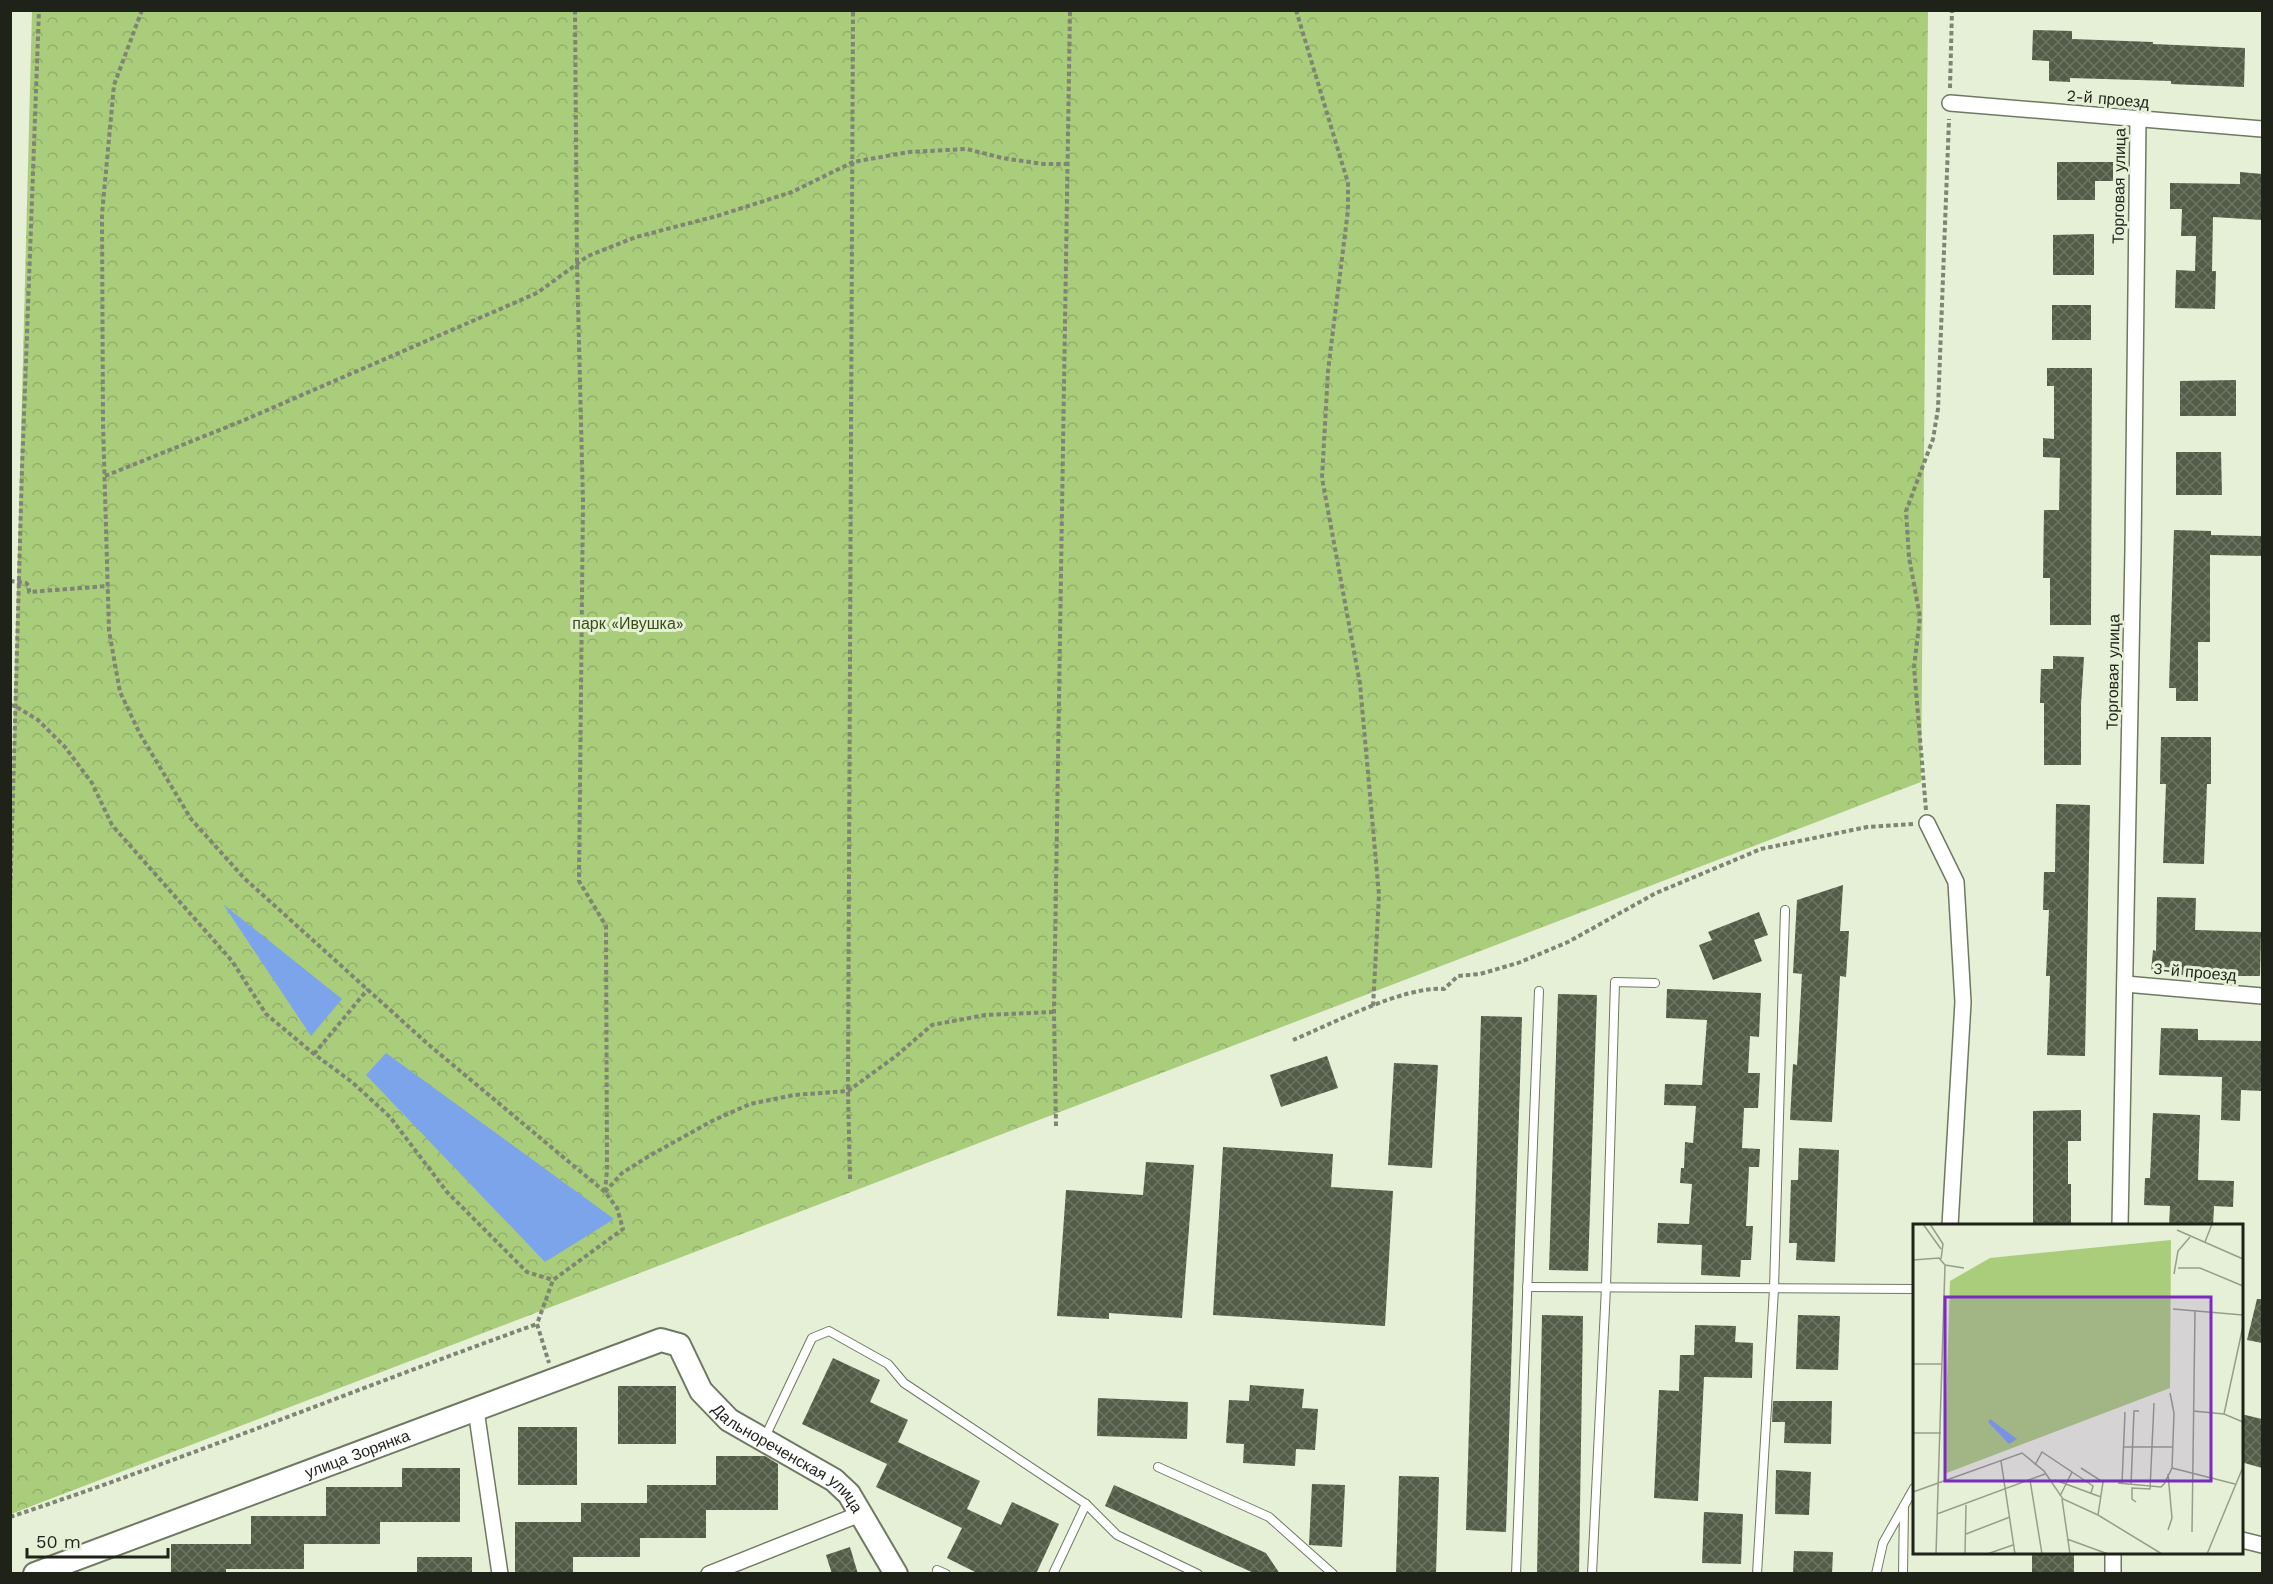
<svg xmlns="http://www.w3.org/2000/svg" width="2273" height="1584" viewBox="0 0 2273 1584" font-family="'Work Sans',sans-serif">
<style>
.park{fill:url(#park-crowns)}
.water{fill:#7ba4eb}
.building{fill:url(#building-cross-hatch)}
.lines{fill:none;stroke-linecap:round;stroke-linejoin:round}
.lane-casing{stroke:#6e7962;stroke-width:10}
.street-casing{stroke:#6e7962;stroke-width:18}
.secondary-casing{stroke:#6e7962;stroke-width:26}
.path{stroke:#7e8574;stroke-width:4;stroke-dasharray:4.5 3;stroke-linecap:butt}
.lane{stroke:#fff;stroke-width:8}
.street{stroke:#fff;stroke-width:15}
.secondary{stroke:#fff;stroke-width:22}
.labels{text-anchor:middle;dominant-baseline:central;stroke-width:6;stroke-linejoin:round;paint-order:stroke}
.street-label{font-size:16px;fill:#1e2219;stroke:#e5f0d7}
.park-label{font-size:16px;fill:#394f15;stroke:#e5f0d7}
.inset-road{fill:none;stroke:#959e8b;stroke-width:1.5}
.view{fill:#7b2cbf;fill-opacity:0.15;stroke:#7b2cbf;stroke-width:3}
.inset-edge{fill:none;stroke:#1e2219;stroke-width:3}
</style>
<defs>
<pattern id="park-crowns" width="20" height="18" patternUnits="userSpaceOnUse" patternTransform="scale(1.5)"><rect width="20" height="18" fill="#aacd7b"/><path d="M2 6a3 3 0 1 1 6 0M12 15a3 3 0 1 1 6 0" fill="none" stroke="#92b06a"/></pattern>
<pattern id="building-cross-hatch" width="8" height="8" patternUnits="userSpaceOnUse" patternTransform="scale(1.5)"><rect width="8" height="8" fill="#535c47"/><path d="M0 0l8 8M0 8l8-8" fill="none" stroke="#6d7464"/></pattern>
</defs>
<rect width="100%" height="100%" fill="#e5f0d7"/>
<path class="park" d="M 32,11 L 1928,11 L 1921,782 L 11,1514 L 11,821 Z"/>
<g class="water">
<path d="M 223,904 L 342,999 L 311,1036 Z"/>
<path d="M 386,1053 L 614,1219 L 545,1262 L 366,1075 Z"/>
</g>
<g class="building">
<path d="M 2033,30 L 2072,31 L 2072,39 L 2153,42 L 2153,44 L 2245,48 L 2244,87 L 2171,84 L 2171,81 L 2070,78 L 2070,82 L 2049,81 L 2049,61 L 2032,60 Z"/>
<path d="M 2057,162 L 2113,162 L 2113,181 L 2095,181 L 2095,200 L 2057,200 Z"/>
<path d="M 2240,172 L 2262,174 L 2262,220 L 2213,217 L 2212,271 L 2216,271 L 2215,309 L 2175,308 L 2176,270 L 2195,271 L 2196,236 L 2181,236 L 2182,209 L 2170,209 L 2170,183 L 2240,184 Z"/>
<path d="M 2094,234 L 2094,275 L 2053,275 L 2053,235 Z"/>
<rect x="2052" y="305" width="39" height="35"/>
<path d="M 2047,368 L 2092,368 L 2091,625 L 2050,625 L 2050,578 L 2043,578 L 2044,510 L 2059,510 L 2060,458 L 2043,457 L 2043,438 L 2054,439 L 2054,386 L 2047,386 Z"/>
<path d="M 2236,380 L 2236,416 L 2180,416 L 2180,381 Z"/>
<path d="M 2176,452 L 2221,452 L 2222,495 L 2176,495 Z"/>
<path d="M 2174,530 L 2211,531 L 2211,535 L 2262,536 L 2262,556 L 2210,555 L 2210,642 L 2198,642 L 2198,701 L 2176,701 L 2176,688 L 2169,688 Z"/>
<path d="M 2053,656 L 2084,657 L 2081,704 L 2081,765 L 2044,765 L 2044,703 L 2040,703 L 2041,669 L 2053,669 Z"/>
<path d="M 2161,737 L 2211,737 L 2211,784 L 2207,784 L 2204,864 L 2163,863 L 2166,784 L 2160,784 Z"/>
<path d="M 2056,804 L 2090,805 L 2085,1056 L 2047,1055 L 2050,976 L 2046,976 L 2049,910 L 2043,910 L 2044,872 L 2055,872 Z"/>
<path d="M 1843,885 L 1840,931 L 1849,931 L 1846,977 L 1840,976 L 1832,1122 L 1790,1120 L 1793,1064 L 1797,1065 L 1802,974 L 1793,973 L 1797,900 Z"/>
<path d="M 2157,897 L 2196,898 L 2195,930 L 2261,932 L 2260,976 L 2192,976 L 2151,972 L 2153,950 L 2156,951 Z"/>
<path d="M 1759,912 L 1768,935 L 1754,940 L 1762,961 L 1713,980 L 1699,945 L 1712,940 L 1708,932 Z"/>
<path d="M 1667,989 L 1761,993 L 1759,1037 L 1750,1036 L 1748,1073 L 1760,1073 L 1758,1108 L 1744,1108 L 1742,1148 L 1760,1149 L 1759,1167 L 1749,1167 L 1746,1226 L 1753,1226 L 1751,1260 L 1741,1260 L 1740,1277 L 1701,1275 L 1702,1245 L 1657,1243 L 1658,1223 L 1689,1224 L 1692,1184 L 1680,1183 L 1681,1168 L 1684,1168 L 1685,1142 L 1693,1143 L 1696,1106 L 1664,1105 L 1665,1084 L 1702,1085 L 1707,1020 L 1666,1018 Z"/>
<path d="M 1558,994 L 1597,995 L 1588,1271 L 1549,1270 Z"/>
<path d="M 1481,1016 L 1522,1017 L 1506,1532 L 1466,1530 Z"/>
<path d="M 2161,1028 L 2198,1029 L 2198,1040 L 2262,1041 L 2262,1091 L 2241,1090 L 2240,1121 L 2221,1120 L 2222,1077 L 2159,1075 Z"/>
<path d="M 1327,1056 L 1338,1088 L 1281,1107 L 1270,1075 Z"/>
<path d="M 1394,1063 L 1438,1065 L 1432,1168 L 1388,1165 Z"/>
<path d="M 2081,1110 L 2081,1141 L 2068,1141 L 2068,1184 L 2071,1184 L 2071,1226 L 2033,1226 L 2033,1111 Z"/>
<path d="M 2153,1113 L 2200,1115 L 2198,1180 L 2234,1181 L 2233,1207 L 2214,1206 L 2213,1226 L 2169,1226 L 2170,1206 L 2144,1205 L 2145,1178 L 2150,1178 Z"/>
<path d="M 1223,1147 L 1333,1154 L 1331,1187 L 1393,1191 L 1385,1326 L 1213,1315 Z"/>
<path d="M 1799,1148 L 1839,1150 L 1835,1262 L 1796,1260 L 1797,1243 L 1789,1243 L 1791,1180 L 1798,1180 Z"/>
<path d="M 1146,1162 L 1194,1165 L 1182,1318 L 1109,1313 L 1109,1319 L 1057,1316 L 1066,1190 L 1143,1195 Z"/>
<path d="M 2257,1299 L 2262,1299 L 2262,1343 L 2247,1340 Z"/>
<path d="M 1542,1315 L 1583,1316 L 1579,1574 L 1537,1574 Z"/>
<path d="M 1798,1315 L 1840,1316 L 1838,1370 L 1796,1369 Z"/>
<path d="M 1695,1325 L 1736,1326 L 1735,1342 L 1753,1343 L 1752,1378 L 1704,1377 L 1698,1501 L 1654,1498 L 1659,1390 L 1679,1391 L 1680,1355 L 1694,1355 Z"/>
<path d="M 833,1358 L 880,1380 L 870,1402 L 908,1420 L 898,1442 L 980,1481 L 967,1509 L 1001,1525 L 1012,1502 L 1059,1524 L 1036,1574 L 979,1574 L 947,1558 L 962,1528 L 876,1487 L 887,1464 L 802,1424 Z"/>
<path d="M 1250,1385 L 1304,1389 L 1302,1408 L 1318,1409 L 1315,1450 L 1296,1449 L 1295,1466 L 1243,1463 L 1244,1444 L 1226,1443 L 1229,1400 L 1249,1401 Z"/>
<rect x="618" y="1386" width="58" height="58"/>
<path d="M 1098,1398 L 1188,1402 L 1187,1439 L 1097,1436 Z"/>
<path d="M 1773,1401 L 1832,1401 L 1831,1444 L 1784,1443 L 1785,1422 L 1772,1422 Z"/>
<path d="M 2241,1414 L 2262,1419 L 2262,1468 L 2241,1462 Z"/>
<rect x="518" y="1427" width="59" height="58"/>
<path d="M 716,1456 L 765,1456 L 778,1464 L 778,1510 L 706,1510 L 706,1538 L 640,1538 L 640,1557 L 573,1557 L 573,1574 L 515,1574 L 515,1522 L 581,1522 L 581,1503 L 647,1503 L 647,1485 L 716,1485 Z"/>
<path d="M 402,1468 L 460,1468 L 460,1522 L 380,1522 L 380,1544 L 304,1544 L 304,1569 L 226,1569 L 226,1574 L 171,1574 L 171,1544 L 251,1544 L 251,1516 L 326,1516 L 326,1487 L 402,1487 Z"/>
<path d="M 1776,1470 L 1811,1472 L 1809,1515 L 1775,1514 Z"/>
<path d="M 1399,1476 L 1439,1477 L 1436,1574 L 1396,1574 Z"/>
<path d="M 1312,1484 L 1345,1485 L 1342,1547 L 1309,1545 Z"/>
<path d="M 1114,1485 L 1266,1553 L 1280,1574 L 1256,1574 L 1105,1506 Z"/>
<path d="M 1704,1512 L 1743,1514 L 1741,1564 L 1702,1563 Z"/>
<path d="M 850,1547 L 858,1574 L 832,1574 L 826,1555 Z"/>
<path d="M 1794,1551 L 1833,1552 L 1832,1574 L 1793,1574 Z"/>
<rect x="2032" y="1552" width="42" height="22"/>
<rect x="417" y="1557" width="55" height="17"/>
</g>
<g class="lines">
<g class="lane-casing">
<g id="lane">
<path d="M 1527,1287 L 1914,1289"/>
<path d="M 764,1439 L 812,1338 L 829,1331 L 888,1364 L 904,1383 L 1086,1504 L 1053,1574"/>
<path d="M 1158,1467 L 1269,1517 L 1333,1574"/>
<path d="M 1086,1504 L 1117,1535 L 1198,1574"/>
<path d="M 937,1570 L 946,1574"/>
<path d="M 1516,1574 L 1539,991"/>
<path d="M 1592,1574 L 1606,1287 L 1615,982 L 1655,983"/>
<path d="M 1757,1574 L 1774,1289 L 1785,910"/>
<path d="M 1876,1574 L 1883,1543 L 1914,1488"/>
<path d="M 1903,1574 L 1904,1506"/>
</g>
</g>
<g class="street-casing">
<g id="street">
<path d="M 1950,103 L 2262,129"/>
<path d="M 1927,823 L 1956,882 L 1963,1002 L 1950,1226"/>
<path d="M 2125,984 L 2262,996"/>
<path d="M 2120,1226 L 2133,550 L 2138,120"/>
<path d="M 476,1410 L 500,1574"/>
<path d="M 2242,1540 L 2262,1545"/>
<path d="M 2113,1552 L 2113,1574"/>
<path d="M 709,1574 L 860,1514"/>
</g>
</g>
<g class="secondary-casing">
<g id="secondary">
<path id="s1" d="M 35,1574 L 661,1340 L 679,1345 L 701,1391 L 729,1420 L 834,1480 L 849,1494 L 896,1574"/>
</g>
</g>
<g class="path">
<path d="M 142,10 L 114,85 L 102,214 L 103,424 L 109,631 L 120,692 L 140,734 L 191,819 L 244,878 L 429,1045 L 605,1192 L 617,1208 L 623,1229 L 553,1280 L 537,1324 L 549,1363"/>
<path d="M 575,10 L 577,264 L 583,501 L 579,881 L 606,926 L 607,1170 L 605,1192"/>
<path d="M 1296,10 L 1348,183 L 1348,210 L 1328,371 L 1322,478 L 1360,684 L 1379,895 L 1373,1007"/>
<path d="M 1950,88 L 1952,10"/>
<path d="M 105,476 L 242,421 L 537,293 L 588,256 L 636,237 L 717,216 L 792,192 L 853,162 L 909,152 L 967,149 L 1002,158 L 1043,164 L 1067,164"/>
<path d="M 10,581 L 26,583 L 29,586 L 29,592 L 108,586"/>
<path d="M 10,705 L 15,706 L 38,720 L 65,747 L 92,783 L 112,825 L 232,961 L 266,1014 L 314,1054 L 352,1082 L 390,1117 L 447,1192 L 527,1272 L 553,1280"/>
<path d="M 1926,810 L 1914,667 L 1920,617 L 1909,557 L 1906,511 L 1933,439 L 1938,409 L 1949,119"/>
<path d="M 10,903 L 22,469 L 39,10"/>
<path d="M 1293,1040 C 1332,1024 1403,986 1444,989 L 1458,976 L 1480,974 L 1518,963 L 1568,942 L 1656,893 L 1761,849 L 1867,827 L 1913,824"/>
<path d="M 314,1054 L 368,989"/>
<path d="M 1056,1126 L 1054,1012 L 1070,10"/>
<path d="M 850,1179 L 848,1091 L 853,10"/>
<path d="M 605,1192 L 622,1173 L 649,1156 L 712,1121 L 750,1104 L 794,1095 L 848,1091 L 896,1056 L 932,1025 L 985,1015 L 1054,1012"/>
<path d="M 10,1517 C 188,1458 361,1387 537,1324"/>
</g>
<use href="#lane" class="lane"/>
<use href="#street" class="street"/>
<use href="#secondary" class="secondary"/>
</g>
<g class="labels">
<g class="street-label">
<text transform="translate(2108 99) rotate(5)">2-й проезд</text>
<text transform="translate(2119 186) rotate(-89)">Торговая улица</text>
<text transform="translate(2113 672) rotate(-89)">Торговая улица</text>
<text transform="translate(2195 972) rotate(5)">3-й проезд</text>
<text stroke="none"><textPath href="#s1" startOffset="344">улица Зорянка</textPath></text>
<text stroke="none"><textPath href="#s1" startOffset="849">Дальнореченская улица</textPath></text>
</g>
<g class="park-label">
<text x="628" y="623">парк «Ивушка»</text>
</g>
</g>
<g transform="translate(1913 1224)">
<rect width="330" height="330" fill="#e5f0d7"/>
<path d="M 258,16 L 257,164 L 31,250 L 37,57 L 77,34 Z" fill="#aacd7b"/>
<path d="M 77,195 L 104,215 L 96,220 L 75,198 Z" fill="#7ba4eb"/>
<path class="inset-road" d="M 10,0 L 28,25M 17,0 L 30,20 L 28,35M 264,6 L 330,35M 292,18 L 299,0M 0,36 L 26,34 L 32,41M 32,41 L 51,44M 265,44 L 287,44 L 330,62M 261,50 L 265,27 L 277,13M 260,85 L 330,91M 0,140 L 29,140M 280,187 L 311,190 L 330,198M 311,190 L 330,102M 0,209 L 28,209M 211,223 L 259,223M 88,237 L 102,330M 122,241 L 129,228 L 159,248 L 147,272M 168,244 L 190,258 L 185,291M 259,244 L 322,260M 159,248 L 180,262 L 178,269M 255,250 L 259,294 L 255,306M 117,256 L 129,330M 142,256 L 188,273M 205,259 L 248,263 L 251,260 L 259,244 L 261,189 L 257,169M 209,260 L 212,188M 218,261 L 221,187 L 226,187M 0,268 L 109,229 L 131,247 L 150,275 L 185,291 L 249,330M 149,275 L 157,330M 223,278 L 219,275 L 219,264 L 237,265 L 241,179M 24,290 L 132,250M 279,308 L 282,87M 53,310 L 97,293M 154,315 L 195,330M 23,330 L 32,41M 52,330 L 53,281M 74,330 L 100,321M 294,330 L 330,243"/>
<path class="view" d="M 32,73 L 298,73 L 298,257 L 32,257 Z"/>
<rect width="330" height="330" class="inset-edge"/>
</g>
<rect width="2273" height="1584" fill="none" stroke="#1e2219" stroke-width="24"/>
<path d="M27 1548v9h141v-9" fill="none" stroke="#1e2219" stroke-width="3"/>
<text x="36" y="1548" font-size="18" fill="#1e2219" stroke="#e5f0d7" stroke-width="4.5" paint-order="stroke">50 m</text>
</svg>
